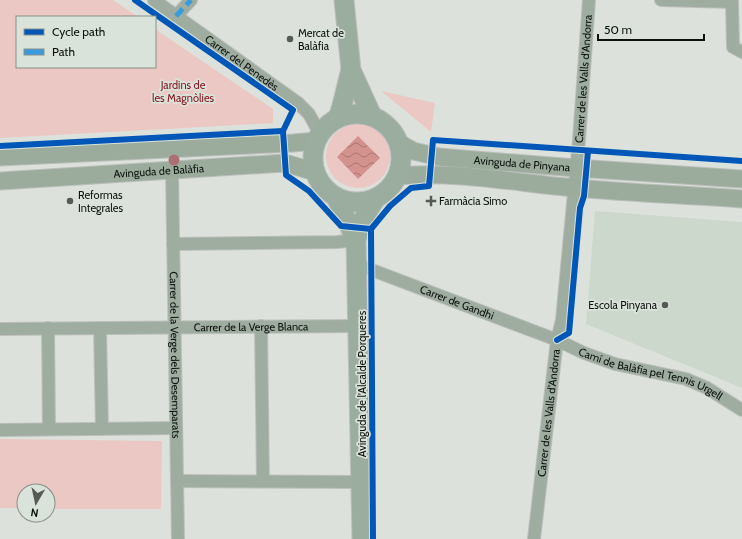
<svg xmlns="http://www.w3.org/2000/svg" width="742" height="539" viewBox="0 0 742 539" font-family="Cabin,sans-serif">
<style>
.built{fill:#cdd8cd}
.green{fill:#ebc8c3}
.water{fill:url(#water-waves)}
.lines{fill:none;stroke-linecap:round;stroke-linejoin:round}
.street-casing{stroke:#bcbfbc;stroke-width:14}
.secondary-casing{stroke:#bcbfbc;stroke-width:19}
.primary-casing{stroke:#bcbfbc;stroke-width:21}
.street{stroke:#9eada0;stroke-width:12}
.secondary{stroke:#9bac9d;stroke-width:17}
.primary{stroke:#9bad9e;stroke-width:19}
.quiet{stroke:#3a9ade;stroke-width:5;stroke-dasharray:10 5;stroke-linecap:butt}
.cycleway-casing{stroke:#dae3da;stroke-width:8}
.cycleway{stroke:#0057b8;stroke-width:6}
.tree{fill:#ae6f73}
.poi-dot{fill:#555a56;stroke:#dae3da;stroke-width:1.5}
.labels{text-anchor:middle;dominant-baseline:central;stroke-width:3.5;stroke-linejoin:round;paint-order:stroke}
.poi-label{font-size:11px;fill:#0d110e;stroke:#dae3da;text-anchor:start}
.street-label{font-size:11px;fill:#0d110e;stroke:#dae3da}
.park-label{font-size:11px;fill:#89111d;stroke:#dae3da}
</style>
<defs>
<pattern id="water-waves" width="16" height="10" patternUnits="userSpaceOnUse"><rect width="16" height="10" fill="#d4928e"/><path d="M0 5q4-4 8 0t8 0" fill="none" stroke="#aa7672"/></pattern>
</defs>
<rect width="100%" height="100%" fill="#dce1dc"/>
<path class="built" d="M 595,211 L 742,222 L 742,388 L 586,324 Z"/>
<g class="green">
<path d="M 0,0 L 113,0 L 138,17 L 17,17 L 17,67 L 155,67 L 155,29 L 273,109 L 273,123 L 0,138 Z"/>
<path d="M 381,91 L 435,103 L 431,132 Z"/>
<circle cx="358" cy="156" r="32"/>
<path d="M 0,439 L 162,441 L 161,509 L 48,509 L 48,491 L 24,491 L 24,508 L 0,508 Z"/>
</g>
<path class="water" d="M 358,136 L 380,158 L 358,179 L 337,157 Z"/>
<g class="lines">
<g class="street-casing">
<g id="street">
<path id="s1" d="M 154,0 L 298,103 L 309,114 L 320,134"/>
<path d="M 661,0 L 732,2"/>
<path d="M 732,2 L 733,47 L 742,52"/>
<path d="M 176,16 L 191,0"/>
<path id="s2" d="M 172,170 L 178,539"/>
<path d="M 173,244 L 337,242 L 356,240"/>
<path id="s3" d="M 356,264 L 557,340 L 584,353 L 615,364 L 686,379 L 707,388 L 742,410"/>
<path d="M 261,326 L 263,481"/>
<path d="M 48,328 L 49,429"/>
<path d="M 100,328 L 102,429"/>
<path id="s4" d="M 0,329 L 357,326"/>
<path d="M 0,430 L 176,428"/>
<path d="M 177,481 L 361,482"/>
<path id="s5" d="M 534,539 L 557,340 L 562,320 L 579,140 L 589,0"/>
</g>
</g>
<g class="secondary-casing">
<g id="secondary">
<path id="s6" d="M 399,143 L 413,151 L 439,157 L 576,168 L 742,179"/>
<path d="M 0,157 L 293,143 L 316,141"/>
<path d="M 398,176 C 457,171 517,183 576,188 C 631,193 687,195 742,199"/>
<path id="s7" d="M 0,181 L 285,163 L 315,172"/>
</g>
</g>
<g class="primary-casing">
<g id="primary">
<path d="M 344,0 L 351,70 L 372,116"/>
<circle cx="357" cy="158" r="44"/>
<path d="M 338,118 C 344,102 346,86 351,70"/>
<path d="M 336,197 L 356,240"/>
<path d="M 362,539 L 356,240 C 360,224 367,211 376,198"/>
</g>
</g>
<use href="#street" class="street"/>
<use href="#secondary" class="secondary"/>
<use href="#primary" class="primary"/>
<path class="quiet" d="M 176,16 L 191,0"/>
<g class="cycleway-casing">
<g id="cycleway">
<path d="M 135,0 L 293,110 L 283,131 L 286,175 L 309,191 L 341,226 L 371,229"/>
<path d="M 0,146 L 283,131"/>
<path d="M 371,229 L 390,206 L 411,188 L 429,186 L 433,140 L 742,161"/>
<path d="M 371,229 L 373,539"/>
<path d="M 557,340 L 569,333 L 580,208 L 584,196 L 588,151"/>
</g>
</g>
<use href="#cycleway" class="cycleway"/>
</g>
<circle class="tree" cx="174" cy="160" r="5.5"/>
<g class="poi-dot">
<circle cx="290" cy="39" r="4"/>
<circle cx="70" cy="201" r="4"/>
<path d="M429 195h4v4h4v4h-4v4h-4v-4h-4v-4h4z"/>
<circle cx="665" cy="305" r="4"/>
</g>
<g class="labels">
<g class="poi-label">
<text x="298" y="33">Mercat de<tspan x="298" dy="13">Balàfia</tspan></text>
<text x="78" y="195">Reformas<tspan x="78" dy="13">Integrales</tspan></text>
<text x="439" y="201">Farmàcia Simo</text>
<text x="657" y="305" text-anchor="end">Escola Pinyana</text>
</g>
<g class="street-label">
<text stroke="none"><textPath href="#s1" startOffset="108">Carrer del Penedès</textPath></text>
<text stroke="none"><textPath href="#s5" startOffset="463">Carrer de les Valls d'Andorra</textPath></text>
<text stroke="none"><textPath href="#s6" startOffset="126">Avinguda de Pinyana</textPath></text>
<text stroke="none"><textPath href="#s7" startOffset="159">Avinguda de Balàfia</textPath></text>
<text stroke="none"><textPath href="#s3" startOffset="108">Carrer de Gandhi</textPath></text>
<text stroke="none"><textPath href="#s4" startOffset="251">Carrer de la Verge Blanca</textPath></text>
<text stroke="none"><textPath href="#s2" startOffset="185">Carrer de la Verge dels Desemparats</textPath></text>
<text stroke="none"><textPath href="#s3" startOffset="315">Camí de Balàfia pel Tennis Urgell</textPath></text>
<text transform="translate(362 384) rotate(-90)">Avinguda de l'Alcalde Porqueres</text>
<text stroke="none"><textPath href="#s5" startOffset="127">Carrer de les Valls d'Andorra</textPath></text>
</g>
<g class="park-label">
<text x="183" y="85">Jardins de<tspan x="183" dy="13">les Magnòlies</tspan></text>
</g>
</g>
<rect x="16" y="16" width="140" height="52" fill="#dae3da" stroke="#888f88"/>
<rect x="24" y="29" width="20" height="6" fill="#0057b8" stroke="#888f88"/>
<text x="52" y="36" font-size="12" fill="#0d110e">Cycle path</text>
<rect x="24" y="49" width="20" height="6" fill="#3a9ade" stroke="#888f88"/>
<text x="52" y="56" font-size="12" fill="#0d110e">Path</text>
<g transform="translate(36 503) rotate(189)"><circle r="19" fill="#dae3da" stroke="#888f88"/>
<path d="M0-3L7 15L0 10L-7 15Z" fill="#555a56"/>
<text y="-6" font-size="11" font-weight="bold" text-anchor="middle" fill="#0d110e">N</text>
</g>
<path d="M598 34v6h106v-6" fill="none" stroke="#0d110e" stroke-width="2"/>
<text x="604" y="34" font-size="12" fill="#0d110e" stroke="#dae3da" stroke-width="3" paint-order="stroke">50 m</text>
</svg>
